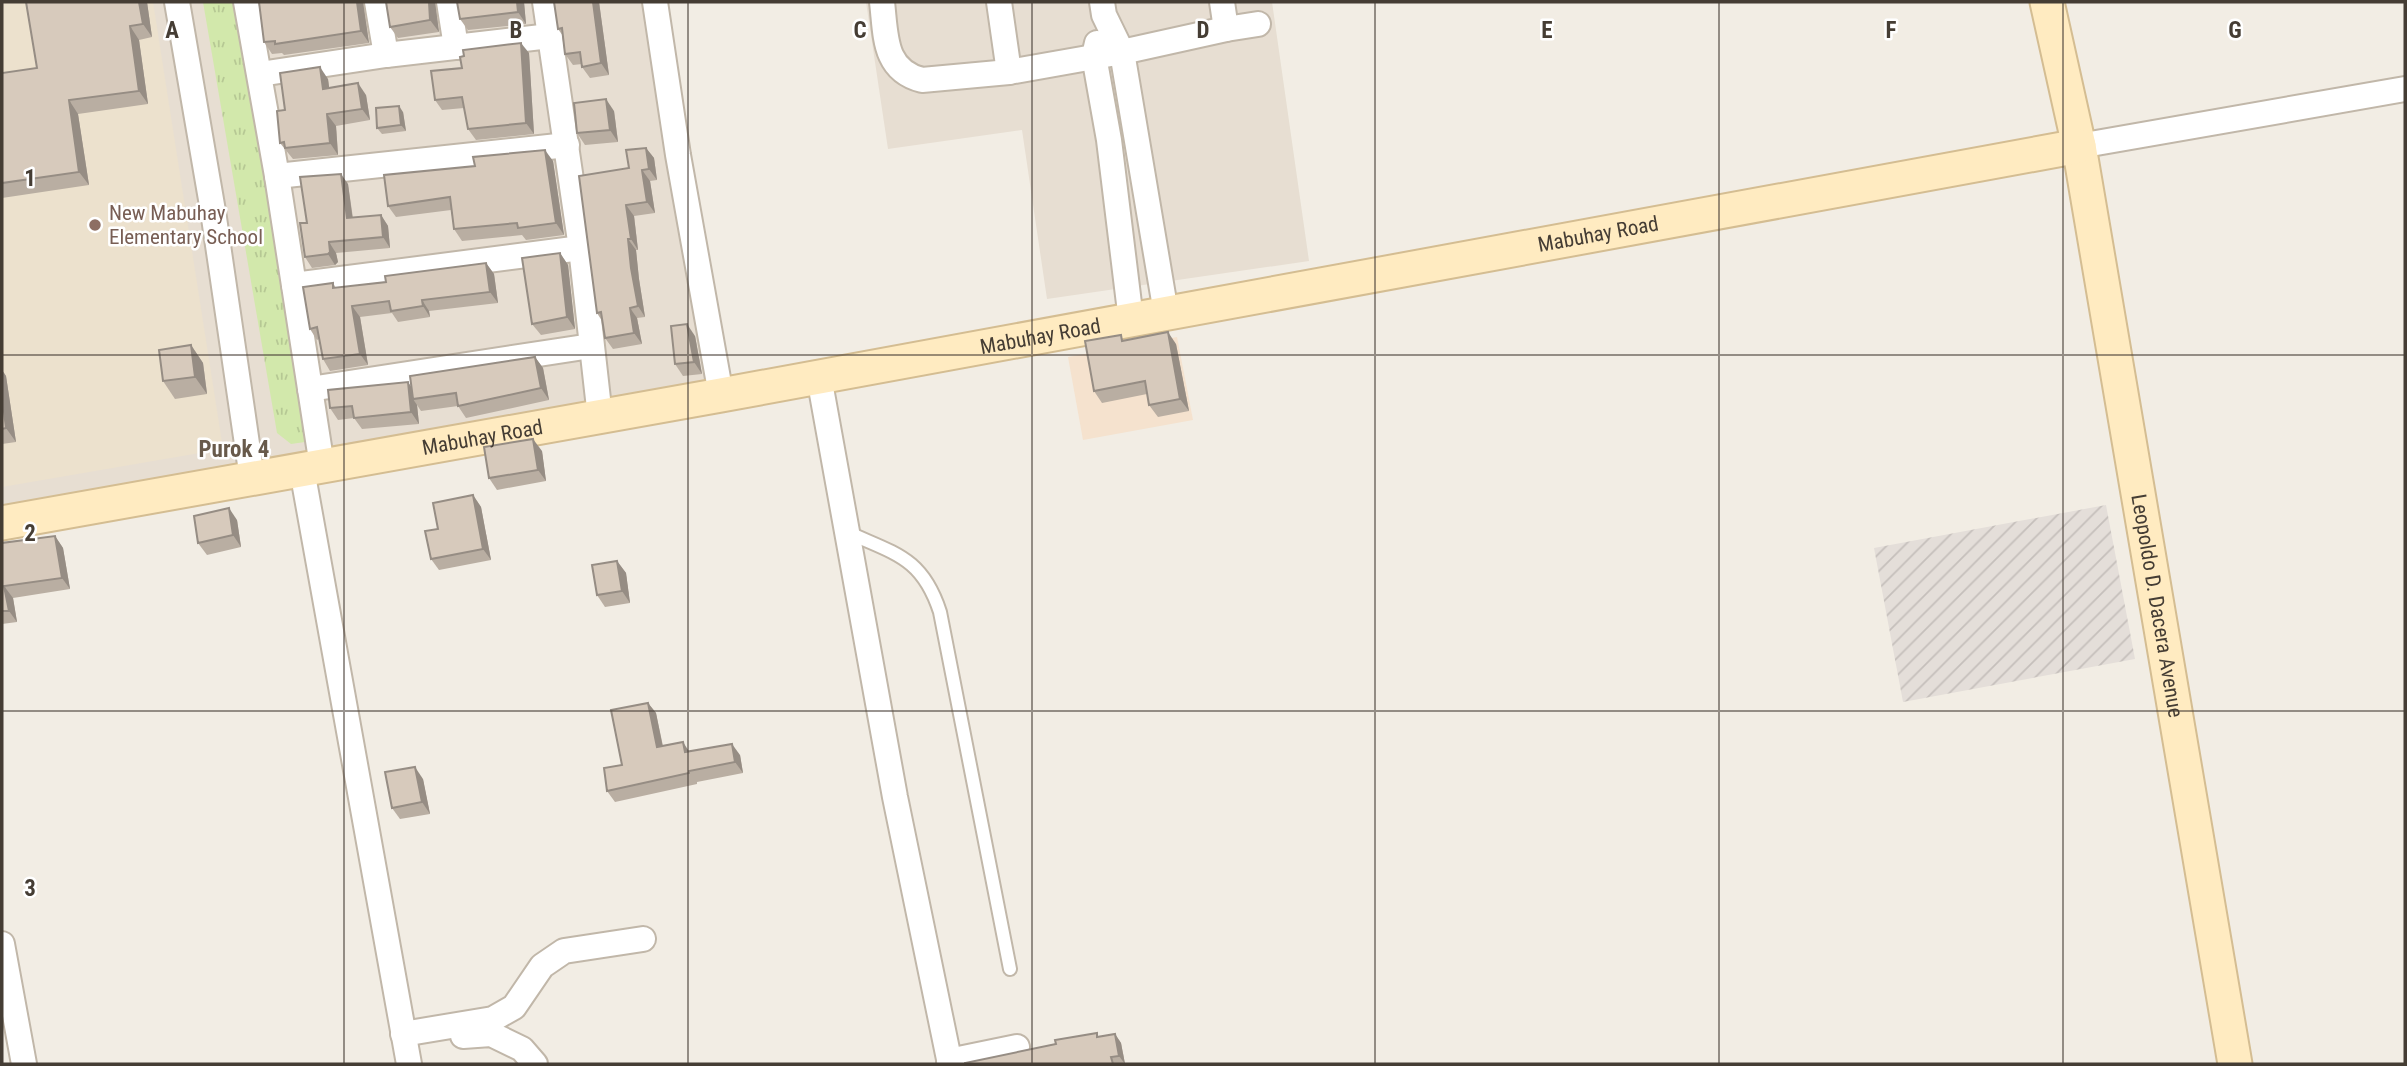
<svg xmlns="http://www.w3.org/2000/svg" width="2407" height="1066" viewBox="0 0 2407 1066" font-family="'Roboto Condensed',sans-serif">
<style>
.residential{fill:#e7ded2}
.commercial{fill:#f5e2ce}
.industrial{fill:url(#industrial-furrows)}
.education{fill:#ece1cd}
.grass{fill:url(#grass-tufts)}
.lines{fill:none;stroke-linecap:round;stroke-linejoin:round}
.lane-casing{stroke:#c1b7a9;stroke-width:16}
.street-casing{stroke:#c1b7a9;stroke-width:28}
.secondary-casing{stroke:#d4bd92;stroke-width:37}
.lane{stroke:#fff;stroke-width:12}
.street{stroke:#fff;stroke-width:24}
.secondary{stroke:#ffebc1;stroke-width:33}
.wall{fill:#b9aea2}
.shaded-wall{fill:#968d84}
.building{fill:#d7cabc;stroke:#968d84;stroke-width:2}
.grid{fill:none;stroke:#453d34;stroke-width:2;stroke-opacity:0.55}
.education-dot{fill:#8d6e63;stroke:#fff;stroke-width:2.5}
.labels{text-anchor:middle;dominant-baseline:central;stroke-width:5;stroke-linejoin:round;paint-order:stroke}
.education-label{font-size:21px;fill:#785e54;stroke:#fff;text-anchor:start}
.street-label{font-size:21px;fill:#453d34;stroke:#fff}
.neighbourhood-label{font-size:23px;font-weight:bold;fill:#685a4b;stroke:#fff}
.grid-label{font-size:23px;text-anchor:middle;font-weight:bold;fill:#453d34;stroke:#fff;stroke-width:5;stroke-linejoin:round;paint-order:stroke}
</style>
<defs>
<pattern id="industrial-furrows" width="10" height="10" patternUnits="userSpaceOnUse" patternTransform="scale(1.75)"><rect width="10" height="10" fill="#e4ded9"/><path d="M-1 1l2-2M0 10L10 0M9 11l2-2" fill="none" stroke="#c5bfbb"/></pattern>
<pattern id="grass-tufts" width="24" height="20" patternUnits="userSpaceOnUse" patternTransform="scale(1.75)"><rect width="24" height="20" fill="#d2e8ab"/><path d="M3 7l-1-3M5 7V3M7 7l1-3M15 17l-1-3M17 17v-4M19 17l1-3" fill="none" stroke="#b6c894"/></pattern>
</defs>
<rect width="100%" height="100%" fill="#f2ede4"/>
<g class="residential">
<path d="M 2,2 L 660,2 L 715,391 L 2,509 Z"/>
<path d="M 866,2 L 1272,2 L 1309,261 L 1047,299 L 1022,130 L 888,149 Z"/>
</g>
<path class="commercial" d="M 1177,337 L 1193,420 L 1083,440 L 1068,357 Z"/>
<path class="industrial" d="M 2106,505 L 2135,659 L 1903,702 L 1874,548 Z"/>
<path class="education" d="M 2,2 L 153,2 L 223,449 L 2,487 Z"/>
<path class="grass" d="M 203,2 L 236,2 L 310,425 L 305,442 L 291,444 L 277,433 Z"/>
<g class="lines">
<g class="lane-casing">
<path id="lane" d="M 847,532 C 895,554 922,557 940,612 L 1010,969"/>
</g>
<g class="street-casing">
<g id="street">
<path d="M 177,2 L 213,211 L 252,478"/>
<path d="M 246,2 L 277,176 L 322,466"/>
<path d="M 377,2 L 386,55"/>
<path d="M 449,2 L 456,47"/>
<path d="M 545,2 L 581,248 L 600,417"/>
<path d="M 655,2 L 678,155 L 721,395"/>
<path d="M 882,2 C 886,35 883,70 922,80 L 1009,72 L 1122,52 L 1226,29"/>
<path d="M 999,2 L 1009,72"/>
<path d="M 1102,2 L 1104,15 L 1122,52 L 1166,313"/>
<path d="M 1222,2 L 1226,29 L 1258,24"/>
<path d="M 1097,43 L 1094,56 L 1109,140 L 1131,320"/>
<path d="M 260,74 L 386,55 L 550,36"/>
<path d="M 2079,146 L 2405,89"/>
<path d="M 277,176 L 567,145"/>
<path d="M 294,285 L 581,248"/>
<path d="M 819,377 L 895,797 L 950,1064"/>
<path d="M 310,389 L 591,346"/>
<path d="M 302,470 L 409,1064"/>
<path d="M 2,944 L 24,1064"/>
<path d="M 403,1034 L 493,1019 L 514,1007 L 542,966 L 564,951 L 643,939"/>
<path d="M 463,1036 L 491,1034 L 522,1049 L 535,1064"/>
<path d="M 949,1061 L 1017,1047"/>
</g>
</g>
<g class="secondary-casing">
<g id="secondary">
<path id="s1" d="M 2047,2 L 2079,146 L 2235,1064"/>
<path id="s2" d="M 2,523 L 721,395 L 2079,146"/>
</g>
</g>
<use href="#lane" class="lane"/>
<use href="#street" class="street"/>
<use href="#secondary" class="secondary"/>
</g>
<g class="wall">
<path d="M 147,2 L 152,37 L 139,40 L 148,104 L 78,114 L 89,185 L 2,198 L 2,73 L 37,68 Z"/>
<path d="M 259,2 L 363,2 L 369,43 L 284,55 L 282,53 L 272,54 L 264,42 Z"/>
<path d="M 435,2 L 439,32 L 398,38 L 390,27 Z"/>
<path d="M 524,2 L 526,24 L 468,30 L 460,19 Z"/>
<path d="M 599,2 L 609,75 L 590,78 L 582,67 L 582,64 L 573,65 L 565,54 L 563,36 L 558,29 Z"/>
<path d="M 529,53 L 534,134 L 476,140 L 468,129 L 464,108 L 442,110 L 435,100 L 462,68 Z"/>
<path d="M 328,79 L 329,88 L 366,95 L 370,120 L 336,126 L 338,155 L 293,159 L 280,143 L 285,110 Z"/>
<path d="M 614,111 L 618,142 L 585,145 L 577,133 Z"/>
<path d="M 403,112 L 406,131 L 382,134 L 377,128 Z"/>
<path d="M 646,148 L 654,158 L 657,180 L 650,181 L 655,213 L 634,216 L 638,250 L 636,250 L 639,279 L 645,317 L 637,318 L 642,344 L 613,349 L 605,338 L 602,321 L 597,313 L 629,168 Z"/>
<path d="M 553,161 L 564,235 L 526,240 L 522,235 L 462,241 L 454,229 L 451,210 L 396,217 L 388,206 L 475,166 Z"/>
<path d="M 348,184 L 353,218 L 381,215 L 388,226 L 390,248 L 336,253 L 338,262 L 335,265 L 312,268 L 305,257 L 307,223 Z"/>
<path d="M 560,253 L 568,265 L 575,329 L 541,335 L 532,324 Z"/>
<path d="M 486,263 L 494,274 L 498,303 L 429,311 L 430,317 L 398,322 L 392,313 L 360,317 L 368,365 L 330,371 L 323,359 L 319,339 L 317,340 L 310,329 L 333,283 L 336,288 L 386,282 Z"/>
<path d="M 695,336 L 702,374 L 683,376 L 675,364 Z"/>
<path d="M 1125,340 L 1176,344 L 1189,411 L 1158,417 L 1149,405 L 1147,394 L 1102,403 L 1094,391 Z"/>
<path d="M 191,345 L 203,363 L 207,394 L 175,399 L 163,381 Z"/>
<path d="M 535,357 L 543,368 L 549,400 L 466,418 L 458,406 L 421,411 L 417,405 L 419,424 L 362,429 L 354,418 L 338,420 L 330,408 L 408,382 L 411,388 Z"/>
<path d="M 2,367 L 2,370 L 6,376 L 16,442 L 2,444 Z"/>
<path d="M 542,451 L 546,481 L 497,490 L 489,478 Z"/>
<path d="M 473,495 L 481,507 L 491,560 L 439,570 L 431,559 L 438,529 Z"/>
<path d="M 237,520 L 241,547 L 207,555 L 198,543 Z"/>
<path d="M 55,536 L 63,548 L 70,589 L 13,598 L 17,622 L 2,624 L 2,543 Z"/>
<path d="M 617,561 L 626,573 L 630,603 L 605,607 L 597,595 Z"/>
<path d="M 648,703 L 656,713 L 663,746 L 689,751 L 740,755 L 743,773 L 697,782 L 697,784 L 615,802 L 607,791 L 622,765 Z"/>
<path d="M 423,779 L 430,814 L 400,819 L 392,808 Z"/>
<path d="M 1115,1034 L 1121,1043 L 1125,1064 L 965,1064 Z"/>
</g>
<g class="shaded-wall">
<path d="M 139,2 L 147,2 L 152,37 L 143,24 Z"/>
<path d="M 357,2 L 363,2 L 369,43 L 361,31 Z"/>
<path d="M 429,2 L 435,2 L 439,32 L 430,20 Z"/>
<path d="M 517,2 L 524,2 L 526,24 L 518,12 Z"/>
<path d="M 593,2 L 599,2 L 609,75 L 601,63 Z"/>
<path d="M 130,26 L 139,40 L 148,104 L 139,91 Z"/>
<path d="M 521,43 L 529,53 L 534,134 L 526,123 Z"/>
<path d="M 320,67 L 328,79 L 331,101 L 323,89 Z"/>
<path d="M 358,83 L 366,95 L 370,120 L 362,109 Z"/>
<path d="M 606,99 L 614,111 L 618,142 L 610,130 Z"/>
<path d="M 69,100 L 78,114 L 89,185 L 79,172 Z"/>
<path d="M 399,106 L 403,112 L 406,131 L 401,125 Z"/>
<path d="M 327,114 L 336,126 L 338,155 L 330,143 Z"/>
<path d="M 646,148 L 654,158 L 657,180 L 649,169 Z"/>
<path d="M 545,150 L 553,161 L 564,235 L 556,223 Z"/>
<path d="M 642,170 L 650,181 L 655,213 L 647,202 Z"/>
<path d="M 341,174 L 348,184 L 354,229 L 347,218 Z"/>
<path d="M 626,205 L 634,216 L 638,250 L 631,239 Z"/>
<path d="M 381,215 L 388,226 L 390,248 L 383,237 Z"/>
<path d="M 628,239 L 636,250 L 639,279 L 645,317 L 638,306 L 631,268 Z"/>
<path d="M 329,242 L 336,253 L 338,262 L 335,265 L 328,254 Z"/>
<path d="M 560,253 L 568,265 L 575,329 L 567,317 Z"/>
<path d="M 486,263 L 494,274 L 498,303 L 490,292 Z"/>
<path d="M 422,300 L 429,311 L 430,317 L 423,306 Z"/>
<path d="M 352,306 L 360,317 L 368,365 L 360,354 Z"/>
<path d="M 630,308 L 637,318 L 642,344 L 634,333 Z"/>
<path d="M 687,324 L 695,336 L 702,374 L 694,362 Z"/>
<path d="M 1168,332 L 1176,344 L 1189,411 L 1180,399 Z"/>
<path d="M 191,345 L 203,363 L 207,394 L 195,377 Z"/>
<path d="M 535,357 L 543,368 L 549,400 L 541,388 Z"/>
<path d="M 2,367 L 2,370 L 6,376 L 16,442 L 6,428 L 2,396 Z"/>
<path d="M 408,382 L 416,394 L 413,399 L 417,405 L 419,424 L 411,412 Z"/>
<path d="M 533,439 L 542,451 L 546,481 L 538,470 Z"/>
<path d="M 473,495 L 481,507 L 491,560 L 483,549 Z"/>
<path d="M 229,508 L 237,520 L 241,547 L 233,535 Z"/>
<path d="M 55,536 L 63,548 L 70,589 L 62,578 Z"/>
<path d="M 617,561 L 626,573 L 630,603 L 622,591 Z"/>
<path d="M 4,586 L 13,598 L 17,622 L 9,611 Z"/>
<path d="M 648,703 L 656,713 L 665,758 L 657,747 Z"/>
<path d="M 683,742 L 690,753 L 685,752 Z"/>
<path d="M 732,744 L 740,755 L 743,773 L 735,762 Z"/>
<path d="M 415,767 L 423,779 L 430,814 L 422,802 Z"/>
<path d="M 1115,1034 L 1121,1043 L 1125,1064 L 1119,1056 Z"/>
</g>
<g class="building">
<path d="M 26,2 L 139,2 L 143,24 L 130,26 L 139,91 L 69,100 L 79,172 L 2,183 L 2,73 L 37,68 Z"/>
<path d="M 259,2 L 357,2 L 361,31 L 275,44 L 275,41 L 264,42 Z"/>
<path d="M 386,2 L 429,2 L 430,20 L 390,27 Z"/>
<path d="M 457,2 L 517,2 L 518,12 L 460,19 Z"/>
<path d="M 554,2 L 593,2 L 601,63 L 582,67 L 580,52 L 565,54 L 562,28 L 558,29 Z"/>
<path d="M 521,43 L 526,123 L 468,129 L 462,97 L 435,100 L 431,71 L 462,68 L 460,57 L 464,56 L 463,50 Z"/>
<path d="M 320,67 L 323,89 L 358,83 L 362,109 L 327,114 L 330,143 L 285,148 L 284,142 L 280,143 L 277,111 L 285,110 L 280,73 Z"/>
<path d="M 606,99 L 610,130 L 577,133 L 574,103 Z"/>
<path d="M 399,106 L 401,125 L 377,128 L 376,108 Z"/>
<path d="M 646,148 L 649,169 L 642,170 L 647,202 L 626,205 L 631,239 L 628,239 L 631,268 L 638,306 L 630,308 L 634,333 L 605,338 L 601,312 L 597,313 L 579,176 L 629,168 L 626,150 Z"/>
<path d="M 545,150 L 556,223 L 518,228 L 517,223 L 454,229 L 450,197 L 388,206 L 384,175 L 475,166 L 473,157 Z"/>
<path d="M 341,174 L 347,218 L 381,215 L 383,237 L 329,242 L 330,252 L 328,254 L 305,257 L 300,223 L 307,223 L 300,177 Z"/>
<path d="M 560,253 L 567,317 L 532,324 L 522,258 Z"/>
<path d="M 486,263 L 490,292 L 422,300 L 423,306 L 391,311 L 389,301 L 352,306 L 360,354 L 323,359 L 317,327 L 310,329 L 303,287 L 333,283 L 333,288 L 386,282 L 385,276 Z"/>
<path d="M 687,324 L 694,362 L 675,364 L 671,326 Z"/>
<path d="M 1168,332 L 1180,399 L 1149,405 L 1145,381 L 1094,391 L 1085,341 L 1121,335 L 1122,341 Z"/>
<path d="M 191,345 L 195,377 L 163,381 L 159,350 Z"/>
<path d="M 535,357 L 541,388 L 458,406 L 456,393 L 413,399 L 410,376 Z"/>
<path d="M 408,382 L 411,412 L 354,418 L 352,406 L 330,408 L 328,390 Z"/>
<path d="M 2,396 L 6,428 L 2,429 Z"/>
<path d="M 533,439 L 538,470 L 489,478 L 484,447 Z"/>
<path d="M 473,495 L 483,549 L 431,559 L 425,531 L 438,529 L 433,503 Z"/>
<path d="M 229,508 L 233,535 L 198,543 L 194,516 Z"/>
<path d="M 55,536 L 62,578 L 4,586 L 9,611 L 2,611 L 2,543 Z"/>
<path d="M 617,561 L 622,591 L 597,595 L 592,565 Z"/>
<path d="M 648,703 L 657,747 L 683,742 L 685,752 L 732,744 L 735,762 L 689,771 L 689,773 L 607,791 L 604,768 L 622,765 L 611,710 Z"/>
<path d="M 415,767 L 422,802 L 392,808 L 385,772 Z"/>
<path d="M 1097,1033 L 1097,1037 L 1115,1034 L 1119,1056 L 1111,1057 L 1113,1064 L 965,1064 L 965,1063 L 1056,1044 L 1055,1040 Z"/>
</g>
<path class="grid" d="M 344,2 L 344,1064M 688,2 L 688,1064M 1032,2 L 1032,1064M 1375,2 L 1375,1064M 1719,2 L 1719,1064M 2063,2 L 2063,1064M 2,355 L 2405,355M 2,711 L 2405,711"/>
<circle class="education-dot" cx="95" cy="225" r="7"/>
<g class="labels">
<g class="education-label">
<text x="109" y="213">New Mabuhay<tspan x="109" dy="24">Elementary School</tspan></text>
</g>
<g class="street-label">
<text stroke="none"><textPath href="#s2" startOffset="1622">Mabuhay Road</textPath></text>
<text stroke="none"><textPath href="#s2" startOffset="1055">Mabuhay Road</textPath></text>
<text stroke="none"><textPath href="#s2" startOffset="488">Mabuhay Road</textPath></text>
<text stroke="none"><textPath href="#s1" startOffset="614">Leopoldo D. Dacera Avenue</textPath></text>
</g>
<g class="neighbourhood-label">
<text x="234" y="449">Purok 4</text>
</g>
</g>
<g class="grid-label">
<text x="172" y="38">A</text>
<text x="516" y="38">B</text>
<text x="860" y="38">C</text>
<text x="1203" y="38">D</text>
<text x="1547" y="38">E</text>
<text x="1891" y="38">F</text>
<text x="2235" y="38">G</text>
<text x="30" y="186">1</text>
<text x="30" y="541">2</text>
<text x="30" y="896">3</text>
</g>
<rect width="2407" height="1066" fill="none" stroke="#453d34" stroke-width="7"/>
</svg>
